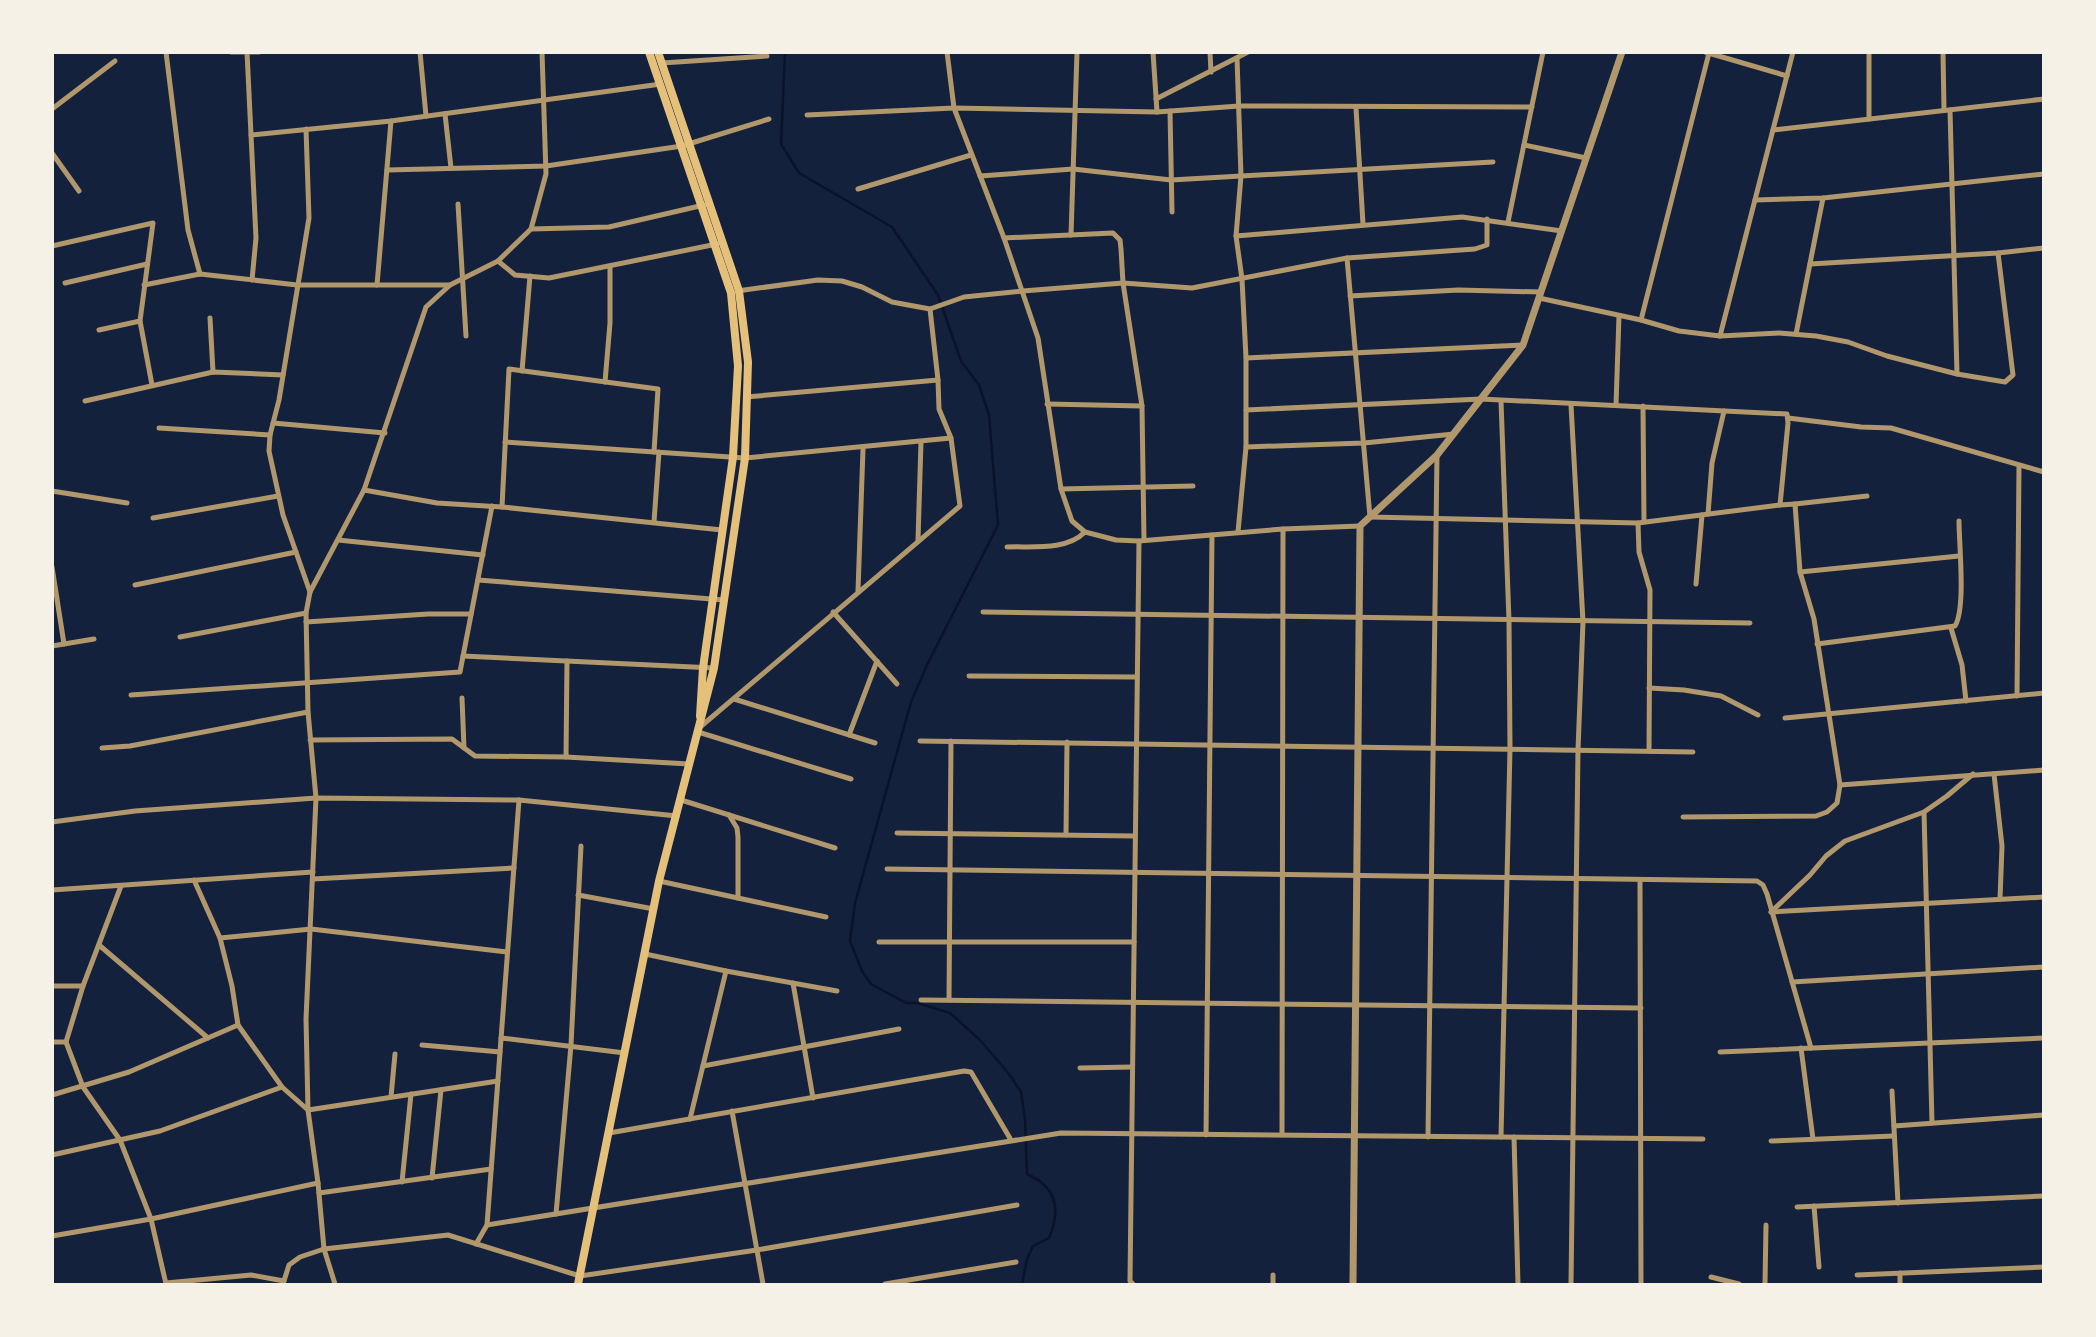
<svg xmlns="http://www.w3.org/2000/svg" width="2096" height="1337" viewBox="0 0 2096 1337" font-family="'DM Sans',sans-serif">
<style>
.lines{fill:none;stroke-linecap:round;stroke-linejoin:round}
.stream{stroke:#0b132b;stroke-width:2.5}
.minor{stroke:#b1986c;stroke-width:5}
.tertiary{stroke:#b1986c;stroke-width:7}
.secondary{stroke:#e5c07b;stroke-width:8}
</style>
<rect width="100%" height="100%" fill="#14213d"/>
<g class="lines">
<path class="stream" d="M 785,52 L 781,144 L 799,173 L 892,227 L 938,295 L 961,361 L 979,385 L 989,415 L 996,501 L 998,525 L 927,665 L 911,702 L 855,903 L 850,941 L 862,971 L 871,984 L 906,1003 L 917,1003 L 950,1013 L 980,1040 L 1009,1074 L 1021,1092 L 1025,1119 L 1027,1174 C 1057,1187 1061,1210 1049,1238 L 1033,1246 L 1027,1259 L 1022,1284"/>
<g class="minor">
<path d="M 166,52 L 188,230 L 200,274"/>
<path d="M 231,52 L 259,52"/>
<path d="M 247,52 L 256,238 L 252,280"/>
<path d="M 420,52 L 426,116"/>
<path d="M 947,52 L 954,108 L 1004,238 L 1038,338 L 1061,489 L 1072,521 L 1085,532 L 1116,540 L 1139,541 L 1283,529 L 1360,526"/>
<path d="M 1153,52 L 1157,112"/>
<path d="M 1210,52 L 1211,72"/>
<path d="M 1705,52 L 1787,76"/>
<path d="M 1943,52 L 1944,110"/>
<path d="M 1237,58 L 1241,176 L 1236,236 L 1242,279 L 1246,358 L 1246,447 L 1238,532"/>
<path d="M 662,63 L 767,56"/>
<path d="M 1156,99 L 1248,52"/>
<path d="M 1356,108 L 1363,224"/>
<path d="M 52,109 L 115,61"/>
<path d="M 1950,110 L 1957,374"/>
<path d="M 1170,111 L 1172,212"/>
<path d="M 445,114 L 451,168"/>
<path d="M 807,115 L 954,108 L 1157,112 L 1239,106 L 1532,107"/>
<path d="M 1869,119 L 1869,52"/>
<path d="M 306,129 L 309,218 L 279,400 L 270,435 L 269,451 L 283,515 L 310,592 L 306,613 L 308,712 L 316,798 L 306,1019 L 308,1110 L 318,1183 L 324,1249 L 335,1284"/>
<path d="M 1773,130 L 2044,99"/>
<path d="M 251,135 L 391,121 L 661,84"/>
<path d="M 1524,145 L 1586,158"/>
<path d="M 52,153 L 79,191"/>
<path d="M 387,170 L 546,166 L 682,146 L 769,119"/>
<path d="M 980,176 L 1073,169 L 1171,180 L 1493,162"/>
<path d="M 858,189 L 971,155"/>
<path d="M 1755,200 L 1823,198 L 2044,174"/>
<path d="M 458,204 L 466,336"/>
<path d="M 1508,222 L 1543,52"/>
<path d="M 531,229 L 609,227 L 704,205"/>
<path d="M 1071,235 L 1077,52"/>
<path d="M 1236,236 L 1462,217 L 1562,231"/>
<path d="M 1004,238 L 1113,233 L 1120,240 L 1121,249 L 1123,283 L 1142,406 L 1144,540"/>
<path d="M 52,246 L 153,223 L 140,321 L 152,385"/>
<path d="M 1347,258 L 1370,517 L 1638,523 L 1780,505"/>
<path d="M 498,261 L 515,275 L 549,278 L 717,244"/>
<path d="M 1810,264 L 1998,253 L 2044,248"/>
<path d="M 65,283 L 147,264"/>
<path d="M 144,285 L 200,274 L 297,285 L 450,285"/>
<path d="M 377,285 L 391,121"/>
<path d="M 1350,296 L 1458,290 L 1541,292"/>
<path d="M 1539,298 L 1641,320 L 1679,331 L 1720,336 L 1779,333 L 1816,336 L 1848,342 L 1887,356 L 1957,374 L 2005,382 L 2013,375 L 1998,253"/>
<path d="M 930,309 L 964,297 L 1023,291 L 1123,283 L 1192,288 L 1347,258 L 1475,249 L 1487,245 L 1487,219"/>
<path d="M 210,318 L 213,372"/>
<path d="M 1641,320 L 1709,53"/>
<path d="M 99,330 L 140,321"/>
<path d="M 1796,334 L 1823,198"/>
<path d="M 1720,336 L 1793,52"/>
<path d="M 1246,358 L 1523,345"/>
<path d="M 522,371 L 530,276"/>
<path d="M 605,382 L 610,323 L 610,266"/>
<path d="M 746,397 L 938,380"/>
<path d="M 85,401 L 213,372 L 283,375"/>
<path d="M 1047,404 L 1142,406"/>
<path d="M 1616,405 L 1619,316"/>
<path d="M 1643,406 L 1644,522"/>
<path d="M 1246,410 L 1481,399 L 1787,414 L 1788,423 L 1780,505 L 1795,504 L 1800,572 L 1814,619 L 1840,785 L 1837,803 L 1827,812 L 1816,816 L 1683,817"/>
<path d="M 1788,418 L 1861,427 L 1891,428 L 2044,472"/>
<path d="M 273,423 L 385,433"/>
<path d="M 159,428 L 270,435"/>
<path d="M 505,442 L 745,458 L 951,438"/>
<path d="M 1246,447 L 1364,443 L 1454,434"/>
<path d="M 1061,489 L 1193,486"/>
<path d="M 364,490 L 437,503 L 502,507 L 722,530"/>
<path d="M 52,491 L 127,503"/>
<path d="M 1795,504 L 1867,496"/>
<path d="M 502,507 L 509,369 L 658,389 L 654,452"/>
<path d="M 1708,514 L 1712,463 L 1724,411"/>
<path d="M 153,518 L 278,496"/>
<path d="M 654,522 L 659,452"/>
<path d="M 1638,523 L 1639,552 L 1650,590 L 1649,751"/>
<path d="M 338,540 L 483,555"/>
<path d="M 918,540 L 921,442"/>
<path d="M 1007,547 C 1032,546 1066,551 1085,532"/>
<path d="M 52,567 L 64,644"/>
<path d="M 1800,572 L 1959,556"/>
<path d="M 478,580 L 724,600"/>
<path d="M 1696,584 L 1702,515"/>
<path d="M 135,585 L 296,552"/>
<path d="M 858,591 L 863,449"/>
<path d="M 310,592 L 364,490 L 426,307 L 450,285 L 498,261 L 531,229 L 546,174 L 542,52"/>
<path d="M 833,612 L 897,684"/>
<path d="M 983,612 L 1750,623"/>
<path d="M 306,622 L 428,614 L 471,614"/>
<path d="M 1951,628 L 1962,665 L 1966,701"/>
<path d="M 180,637 L 306,613"/>
<path d="M 1817,644 L 1955,626 C 1966,608 1959,545 1959,521"/>
<path d="M 52,646 L 94,639"/>
<path d="M 463,656 L 714,668"/>
<path d="M 969,676 L 1137,677"/>
<path d="M 1649,688 L 1684,690 L 1721,696 L 1758,715"/>
<path d="M 131,695 L 460,672 L 492,506"/>
<path d="M 2017,696 L 2019,467"/>
<path d="M 462,698 L 464,748"/>
<path d="M 734,699 L 875,743"/>
<path d="M 1785,718 L 2044,693"/>
<path d="M 699,728 L 960,506 L 951,438 L 939,409 L 938,380 L 930,309 L 892,302 L 862,287 L 842,281 L 818,280 L 737,291"/>
<path d="M 698,732 L 851,779"/>
<path d="M 849,735 L 877,661"/>
<path d="M 310,740 L 452,739 L 475,756 L 566,757 L 689,764"/>
<path d="M 920,741 L 1693,752"/>
<path d="M 102,748 L 130,746 L 308,712"/>
<path d="M 566,757 L 567,661"/>
<path d="M 1994,774 L 2002,846 L 2000,899"/>
<path d="M 1840,785 L 2044,770"/>
<path d="M 681,800 L 835,848"/>
<path d="M 1924,812 L 1932,1123"/>
<path d="M 729,815 L 737,828 L 738,837 L 738,898"/>
<path d="M 52,822 L 135,811 L 316,798 L 519,800 L 677,816"/>
<path d="M 897,833 L 1135,836"/>
<path d="M 1066,835 L 1067,742"/>
<path d="M 887,869 L 1757,881 L 1763,885 L 1767,894 L 1811,1048"/>
<path d="M 313,879 L 514,868"/>
<path d="M 194,880 L 220,938 L 232,986 L 238,1025 L 282,1087 L 308,1110 L 498,1081"/>
<path d="M 1640,880 L 1641,1284"/>
<path d="M 659,881 L 826,917"/>
<path d="M 121,886 L 83,986 L 66,1042 L 83,1087 L 120,1140 L 151,1219 L 166,1284"/>
<path d="M 52,890 L 313,872"/>
<path d="M 578,895 L 654,909"/>
<path d="M 1771,912 L 2044,897"/>
<path d="M 1771,912 L 1810,875 L 1826,856 L 1845,841 L 1924,812 L 1947,796 L 1973,774"/>
<path d="M 220,938 L 311,929 L 507,952"/>
<path d="M 879,942 L 1134,942"/>
<path d="M 99,945 L 208,1038"/>
<path d="M 645,954 L 726,971 L 837,991"/>
<path d="M 1792,982 L 2044,967"/>
<path d="M 793,983 L 813,1098"/>
<path d="M 52,986 L 83,986"/>
<path d="M 921,1000 L 1641,1008"/>
<path d="M 949,1000 L 951,741"/>
<path d="M 501,1038 L 625,1053"/>
<path d="M 52,1042 L 66,1042"/>
<path d="M 422,1045 L 500,1052"/>
<path d="M 1801,1048 L 1813,1139"/>
<path d="M 1720,1052 L 2044,1038"/>
<path d="M 703,1066 L 899,1029"/>
<path d="M 1080,1068 L 1132,1067"/>
<path d="M 1892,1091 L 1898,1203"/>
<path d="M 52,1095 L 129,1072 L 238,1025"/>
<path d="M 391,1097 L 395,1054"/>
<path d="M 732,1111 L 763,1284"/>
<path d="M 690,1119 L 726,971"/>
<path d="M 1894,1126 L 2044,1115"/>
<path d="M 609,1133 L 964,1071 L 971,1072 L 1011,1140"/>
<path d="M 1206,1135 L 1212,535"/>
<path d="M 1282,1135 L 1283,529"/>
<path d="M 1428,1137 L 1437,455"/>
<path d="M 1501,1137 L 1510,749 L 1509,621 L 1501,401"/>
<path d="M 1514,1137 L 1518,1284"/>
<path d="M 1771,1141 L 1894,1136"/>
<path d="M 52,1155 L 160,1131 L 282,1087"/>
<path d="M 432,1178 L 441,1090"/>
<path d="M 402,1182 L 411,1094"/>
<path d="M 319,1193 L 491,1169"/>
<path d="M 1814,1206 L 1819,1267"/>
<path d="M 1797,1207 L 2044,1196"/>
<path d="M 556,1214 L 571,1045 L 581,846"/>
<path d="M 487,1225 L 1061,1133 L 1703,1139"/>
<path d="M 52,1236 L 151,1219 L 318,1183"/>
<path d="M 476,1244 L 487,1225 L 519,800"/>
<path d="M 1857,1275 L 2044,1267"/>
<path d="M 1711,1277 L 1739,1284"/>
<path d="M 166,1283 L 251,1275 L 284,1281"/>
<path d="M 283,1284 L 289,1265 L 300,1257 L 324,1249 L 448,1235 L 580,1276 L 757,1250 L 1017,1205"/>
<path d="M 885,1284 L 1016,1262"/>
<path d="M 1133,1284 L 1130,1281 L 1139,541"/>
<path d="M 1273,1284 L 1273,1275"/>
<path d="M 1571,1284 L 1578,750 L 1583,622 L 1571,405"/>
<path d="M 1765,1284 L 1766,1225"/>
<path d="M 1900,1284 L 1900,1273"/>
</g>
<path class="tertiary" d="M 1353,1284 L 1360,526 L 1437,455 L 1523,345 L 1622,52"/>
<g class="secondary">
<path d="M 649,52 L 731,293 L 738,366 L 733,457 L 703,668 L 700,716"/>
<path d="M 578,1284 L 659,881 L 714,668 L 745,458 L 748,362 L 739,291 L 658,52"/>
</g>
</g>
<rect width="2096" height="1337" fill="none" stroke="#f6f1e7" stroke-width="108"/>
</svg>
